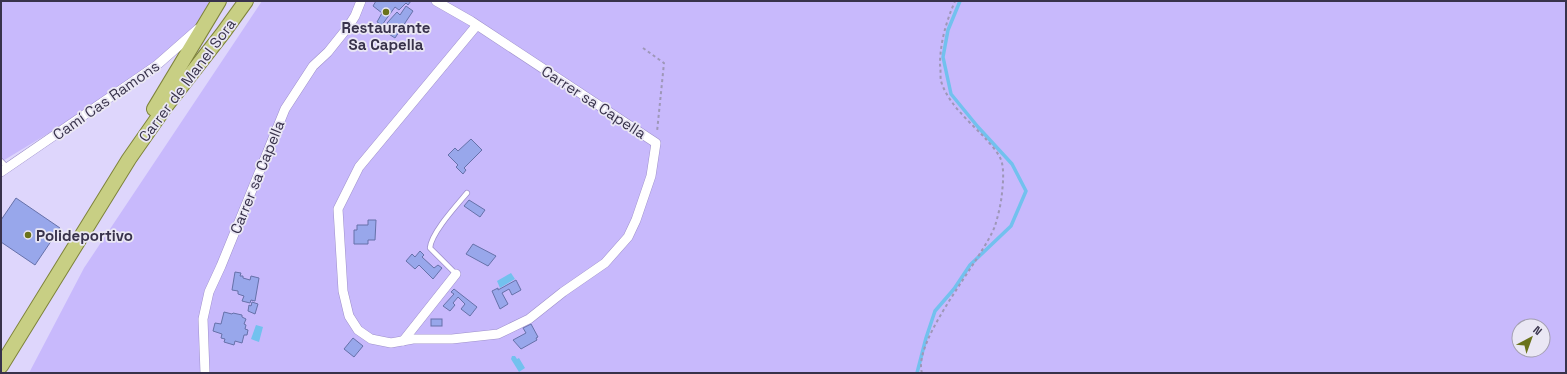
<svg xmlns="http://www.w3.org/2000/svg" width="1567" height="374" viewBox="0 0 1567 374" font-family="'Space Grotesk',sans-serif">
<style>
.green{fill:#c8b9fc;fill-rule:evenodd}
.water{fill:#72c1ee}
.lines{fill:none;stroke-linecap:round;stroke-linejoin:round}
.stream{stroke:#72c1ee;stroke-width:3.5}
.building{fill:#98a7eb;stroke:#6671a9}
.lane-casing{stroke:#9e90cb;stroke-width:6}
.street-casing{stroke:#9e90cb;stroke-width:10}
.primary-casing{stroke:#7e833b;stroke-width:16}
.path{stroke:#9e97b8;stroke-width:2;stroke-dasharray:3 3;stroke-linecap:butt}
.lane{stroke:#fff;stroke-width:4.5}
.street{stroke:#fff;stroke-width:9}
.primary{stroke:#c8cf84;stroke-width:14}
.poi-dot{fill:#6a721b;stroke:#eae7f4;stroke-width:1.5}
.labels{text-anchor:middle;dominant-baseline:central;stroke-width:3.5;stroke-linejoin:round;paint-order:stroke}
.poi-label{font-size:15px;font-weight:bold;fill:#38324b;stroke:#eae7f4}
.street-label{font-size:15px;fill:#38324b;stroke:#eae7f4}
</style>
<rect width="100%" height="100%" fill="#ded6fc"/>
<g class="green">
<path d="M 1,1 L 217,1 L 202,25 L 125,87 L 1,162 Z"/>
<path d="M 262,1 L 1566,1 L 1566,373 L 29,373 L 84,268 ZM 1519,326 L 1543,326 L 1543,350 L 1519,350 Z"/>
</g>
<g class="water">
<path d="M 511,273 L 515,279 L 500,288 L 497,281 Z"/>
<path d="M 256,325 L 263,327 L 259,342 L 251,339 Z"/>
<path d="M 512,356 L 515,356 L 517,359 L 519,358 L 525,368 L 519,372 L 511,359 Z"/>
</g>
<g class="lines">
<path class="stream" d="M 917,373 L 926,338 L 935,311 L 954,289 L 970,265 L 1011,226 L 1026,191 L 1012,164 L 978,127 L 951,94 L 943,57 L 948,30 L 960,1"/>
</g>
<g class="building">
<path d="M 376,1 L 411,1 L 408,5 L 406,3 L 399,10 L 395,7 L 382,25 L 377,22 L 382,13 L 373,6 Z"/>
<path d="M 406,6 L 413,11 L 395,38 L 384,31 L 389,26 L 387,23 L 397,12 L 400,15 Z"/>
<path d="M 471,139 L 482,150 L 464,168 L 466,170 L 463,174 L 456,167 L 458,165 L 448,155 L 455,148 L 458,151 Z"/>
<path d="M 16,198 L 60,228 L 35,265 L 1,242 L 1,220 Z"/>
<path d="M 469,200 L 485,210 L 480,217 L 464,206 Z"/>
<path d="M 368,220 L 376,220 L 375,240 L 368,240 L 368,244 L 354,244 L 354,230 L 357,230 L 357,225 L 368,225 Z"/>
<path d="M 473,244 L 496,256 L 488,266 L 466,254 Z"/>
<path d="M 420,251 L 424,255 L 422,257 L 434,268 L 438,265 L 442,268 L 433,279 L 419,265 L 415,269 L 406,261 L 412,254 L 415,257 Z"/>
<path d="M 235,272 L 241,273 L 240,276 L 243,276 L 243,278 L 250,280 L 251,276 L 259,278 L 255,301 L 251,300 L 250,303 L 242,301 L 244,296 L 238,294 L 238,291 L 232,290 Z"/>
<path d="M 516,280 L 521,290 L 512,295 L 509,289 L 502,293 L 508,304 L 500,309 L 492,291 L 498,288 L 498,290 Z"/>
<path d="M 454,289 L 477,307 L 470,316 L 461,309 L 465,304 L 458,297 L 453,303 L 455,305 L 450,311 L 443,306 L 454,294 L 451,292 Z"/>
<path d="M 252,302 L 258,304 L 255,314 L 248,311 L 249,305 L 251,306 Z"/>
<path d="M 224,312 L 232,314 L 233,313 L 242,315 L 242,317 L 246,319 L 244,324 L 246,325 L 245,329 L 248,330 L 247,335 L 244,335 L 242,343 L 235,341 L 234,345 L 224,342 L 225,339 L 221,338 L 222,334 L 213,331 L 215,323 L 221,324 Z"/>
<rect x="431" y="319" width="11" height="7"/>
<path d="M 531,324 L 538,337 L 536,338 L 537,340 L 521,349 L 513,340 L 526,333 L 523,328 Z"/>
<path d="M 353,338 L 363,346 L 354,357 L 344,349 Z"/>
</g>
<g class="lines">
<g class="lane-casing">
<g id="lane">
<path d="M 1,161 L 8,168"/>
<path d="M 456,274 L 430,248 C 431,233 457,205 467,193"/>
</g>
</g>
<g class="street-casing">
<g id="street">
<path d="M 436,1 L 471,21 L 477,25 L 656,143 L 651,176 L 636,220 L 628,237 L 605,263 L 563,292 L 529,319 L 498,334 L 452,339 L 413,339 L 391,343 L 371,339 L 358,330 L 349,316 L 343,291 L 338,209 L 359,167 L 477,25"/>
<path d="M 1,172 L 157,65 L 198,29"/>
<path d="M 403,341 L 456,274"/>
<path d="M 205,373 L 203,319 L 209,292 L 221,266 L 285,109 L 313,66 L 328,52 L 348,27 L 355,16 L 361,1"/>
</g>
</g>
<g class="primary-casing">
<g id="primary">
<path d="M 154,109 L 219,1"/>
<path d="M 1,366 L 129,159 L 166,106 L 223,33 L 246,1"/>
</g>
</g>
<g class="path">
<path d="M 643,48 L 664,63 L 657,132"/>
<path d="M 922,373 C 912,340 982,260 995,226 C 998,216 1001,204 1002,193 C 1003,183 1004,173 1002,163 C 1000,154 991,145 985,138 C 969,121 948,104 941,81 C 940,76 941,70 940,65 C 940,43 946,22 955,1"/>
</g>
<use href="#lane" class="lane"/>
<use href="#street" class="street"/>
<use href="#primary" class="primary"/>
</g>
<g class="poi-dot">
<circle cx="386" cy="12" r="4"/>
<circle cx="28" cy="235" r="4"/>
</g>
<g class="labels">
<g class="poi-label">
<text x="386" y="27">Restaurante<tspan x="386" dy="17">Sa Capella</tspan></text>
<text x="36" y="235" text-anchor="start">Polideportivo</text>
</g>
<g class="street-label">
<text transform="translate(187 80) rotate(-53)">Carrer de Manel Sora</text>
<text transform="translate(106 100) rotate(-35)">Camí Cas Ramons</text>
<text transform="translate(594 102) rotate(33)">Carrer sa Capella</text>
<text transform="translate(257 177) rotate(-68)">Carrer sa Capella</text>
</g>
</g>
<rect width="1567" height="374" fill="none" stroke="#38324b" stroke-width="4"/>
<g transform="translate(1531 338) rotate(41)"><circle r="19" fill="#eae7f4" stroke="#a39fb0"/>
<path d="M0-3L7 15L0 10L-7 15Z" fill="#6a721b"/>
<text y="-6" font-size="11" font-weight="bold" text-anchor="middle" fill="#38324b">N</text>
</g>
</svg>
